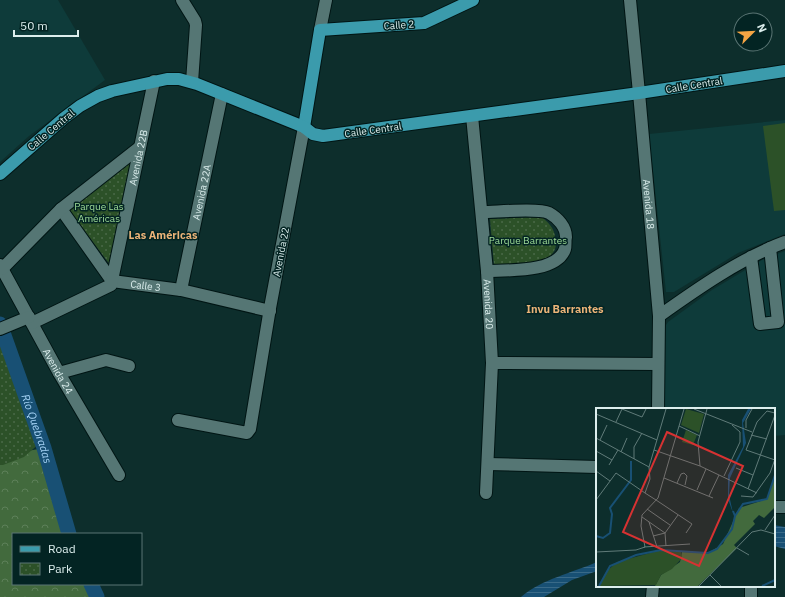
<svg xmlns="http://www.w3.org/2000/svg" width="785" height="597" viewBox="0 0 785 597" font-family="'IBM Plex Sans',sans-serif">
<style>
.built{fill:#0e3b3a}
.grass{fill:#2c5128}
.forest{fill:url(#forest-crowns)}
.park{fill:url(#park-dots)}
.water{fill:url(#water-rules)}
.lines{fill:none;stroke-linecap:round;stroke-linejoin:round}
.river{stroke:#185074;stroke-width:15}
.minor-casing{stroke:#001514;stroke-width:14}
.major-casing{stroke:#001514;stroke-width:14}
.minor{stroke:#557674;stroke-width:12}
.major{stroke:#3b9bac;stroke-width:12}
.labels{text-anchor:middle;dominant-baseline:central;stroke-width:3;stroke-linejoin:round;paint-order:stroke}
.street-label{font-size:10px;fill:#dceeed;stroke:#032423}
.park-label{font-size:10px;fill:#a0dd98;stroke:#032423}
.neighbourhood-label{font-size:11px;font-weight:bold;fill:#ebb378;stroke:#032423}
.water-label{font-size:11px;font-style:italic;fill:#a7d4f7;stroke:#032423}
.inset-river{fill:none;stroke:#185074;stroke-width:2}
.inset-road{fill:none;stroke:#607b79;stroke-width:1}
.view{fill:#d63232;fill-opacity:0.15;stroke:#d63232;stroke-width:2}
.inset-edge{fill:none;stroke:#dceeed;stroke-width:2}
</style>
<defs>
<pattern id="forest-crowns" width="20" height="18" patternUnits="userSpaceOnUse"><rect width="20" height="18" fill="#426a3d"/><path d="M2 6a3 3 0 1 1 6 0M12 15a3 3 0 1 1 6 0" fill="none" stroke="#5d8059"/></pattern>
<pattern id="park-dots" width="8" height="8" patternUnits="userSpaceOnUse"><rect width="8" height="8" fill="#2c5128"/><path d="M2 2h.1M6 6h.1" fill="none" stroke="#4a6a48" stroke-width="1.8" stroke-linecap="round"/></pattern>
<pattern id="water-rules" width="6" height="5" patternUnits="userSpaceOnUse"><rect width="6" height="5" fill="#185074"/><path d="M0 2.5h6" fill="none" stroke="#396a88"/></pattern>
</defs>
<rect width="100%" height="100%" fill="#0d2e2c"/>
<g class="built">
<path d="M 0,0 L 58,0 L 105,80 L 29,136 L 0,162 Z"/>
<path d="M 785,120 L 785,234 L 738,253 L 674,292 L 666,292 L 649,134 Z"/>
<path d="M 785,251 L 785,435 L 774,436 L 774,409 L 664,409 L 664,328 L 668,322 L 712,290 L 762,260 Z"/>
</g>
<path class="grass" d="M 785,123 L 785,210 L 774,211 L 763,126 Z"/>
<path class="forest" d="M 44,448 L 69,534 L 13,534 L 13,584 L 91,584 L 97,597 L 0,597 L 0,456 Z"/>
<g class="park">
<path d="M 134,154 L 111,266 L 68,209 Z"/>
<path d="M 542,217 C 552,226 555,230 556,243 C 556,268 511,264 494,265 L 490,219 Z"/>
<path d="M 0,324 L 41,442 L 24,457 L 3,465 L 0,465 Z"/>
</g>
<g class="water">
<path d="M 774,525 L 785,527 L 785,549 L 774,546 Z"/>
<path d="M 597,562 L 597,571 L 572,580 L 544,597 L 521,597 C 542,579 572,573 597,562 Z"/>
</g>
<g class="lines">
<g class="river">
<path id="s1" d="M 0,324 L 44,448 L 69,534"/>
<path d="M 91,584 L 97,597"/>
</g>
<g class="minor-casing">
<g id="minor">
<path d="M 182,0 L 195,21 L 196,25 L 192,82"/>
<path id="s2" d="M 630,0 L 639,93 L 659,316 L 658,409"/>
<path d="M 320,30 L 326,0"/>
<path id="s3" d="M 472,116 L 487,271 L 492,363 L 486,493"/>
<path d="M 61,209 L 112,281"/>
<path d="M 482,212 C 496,212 538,208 549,213 C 558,218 566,227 566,237 C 565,240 566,246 565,249 C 557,273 508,270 487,271"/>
<path d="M 751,257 L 760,324 L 778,322 L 770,248"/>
<path id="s4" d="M 0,265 L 59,373 L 119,475"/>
<path d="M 2,269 L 61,209 L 140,147"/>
<path id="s5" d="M 112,281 L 181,290 L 270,311"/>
<path id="s6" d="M 181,290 L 222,94"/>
<path d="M 659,316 C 697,289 741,258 785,242"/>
<path id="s7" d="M 32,323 L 111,285 L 154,81"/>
<path d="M 0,329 L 29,317"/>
<path d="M 492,363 L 658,364"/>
<path d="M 59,373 L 106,360 L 129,366"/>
<path d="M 178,420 L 247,433 L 250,429 L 270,308 L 304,127"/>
<path d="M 488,464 L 597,467"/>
<path d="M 774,507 L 785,507"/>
<path d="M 751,586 L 751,597"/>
<path d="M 652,597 L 653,586"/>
</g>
</g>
<g class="major-casing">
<g id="major">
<path d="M 304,127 L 320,30 L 424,23 L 473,0"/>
<path d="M 0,174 L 64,118 L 80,106 L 98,96 L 112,91 L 167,79 L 179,79 L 197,84 L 304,127 L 313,134 L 323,136 L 639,93 L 785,71"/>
</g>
</g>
<use href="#minor" class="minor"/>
<use href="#major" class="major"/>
</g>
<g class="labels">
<g class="street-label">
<text transform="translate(399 25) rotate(-4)">Calle 2</text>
<text transform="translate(694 85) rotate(-9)">Calle Central</text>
<text transform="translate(51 130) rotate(-40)">Calle Central</text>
<text transform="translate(373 130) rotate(-8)">Calle Central</text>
<text stroke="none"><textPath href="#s7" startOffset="218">Avenida 22B</textPath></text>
<text stroke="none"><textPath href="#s6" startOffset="100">Avenida 22A</textPath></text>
<text stroke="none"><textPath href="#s2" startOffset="205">Avenida 18</textPath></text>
<text transform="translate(281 252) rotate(-79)">Avenida 22</text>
<text stroke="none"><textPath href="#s5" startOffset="34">Calle 3</textPath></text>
<text stroke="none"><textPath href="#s3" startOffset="189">Avenida 20</textPath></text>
<text stroke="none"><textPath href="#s4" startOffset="121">Avenida 24</textPath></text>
</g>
<g class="park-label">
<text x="99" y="206">Parque Las<tspan x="99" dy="12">Américas</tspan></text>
<text x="528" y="240">Parque Barrantes</text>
</g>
<g class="neighbourhood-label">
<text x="163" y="235">Las Américas</text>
<text x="565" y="309">Invu Barrantes</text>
</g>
<g class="water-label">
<text stroke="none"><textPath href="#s1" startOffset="111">Río Quebradas</textPath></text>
</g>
</g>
<g transform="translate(596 408)">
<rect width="179" height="179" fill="#0d2e2c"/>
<path d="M 90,1 L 108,6 L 103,25 L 85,17 ZM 90,22 L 101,27 L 97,37 L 86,34 Z" fill="#2c5128"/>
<path d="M 179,67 L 179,99 L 168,110 L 163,107 L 157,113 L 159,116 L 138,137 L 141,140 L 102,178 L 59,178 L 65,167 L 84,154 L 86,144 L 112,145 L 127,136 L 143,100 L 171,91 Z" fill="#426a3d"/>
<path d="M 65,142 L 85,144 L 86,150 L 76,161 L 65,167 L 60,177 L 3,178 L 10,164 L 21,154 Z" fill="#2c5128"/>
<path d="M 152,1 L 155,1 L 147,15 L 150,35 L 134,70 L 133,87 L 137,105 L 132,91 L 132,67 L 147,39 L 146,12 Z" fill="#185074"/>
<path class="inset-river" d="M 139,108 L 147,96 L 171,91 L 179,67M 0,128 L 7,130 L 14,125 L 16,106 L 14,100 L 35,72 L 35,53M 3,178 L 14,158 L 40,147 L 65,142 L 112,145 L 121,141 L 136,121 L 139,108 L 137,103M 166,178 L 179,172"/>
<path class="inset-road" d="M 26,1 L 46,9 L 50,1M 98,1 L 156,24M 0,6 L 61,32M 20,14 L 26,1M 83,18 L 104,28M 150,20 L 150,12 L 156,1M 155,27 L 171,31M 0,30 L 53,59M 4,32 L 11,17M 58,42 L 104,58 L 161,85M 0,43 L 16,52M 25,44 L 31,30M 38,51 L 38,39 L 46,25M 179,52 L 150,42 L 161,14 L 171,3 L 179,5M 13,57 L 22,42M 104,58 L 102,34 L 111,1M 140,60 L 157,67M 0,63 L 14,73M 128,68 L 144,34 L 144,24 L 136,17M 68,70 L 117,90M 81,75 L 85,66 L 88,65 L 91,68 L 89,77M 152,81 L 179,7M 101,82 L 110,61M 113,88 L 123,67M 145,88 L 157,89 L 174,65 L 179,51M 0,92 L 20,65 L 49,85M 60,92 L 96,116 L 90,125M 60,92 L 49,85 L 54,71 L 53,59 L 70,1M 51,101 L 74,117M 46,109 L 69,125M 53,114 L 61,139M 169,122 L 179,107M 57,128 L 69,125M 70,138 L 69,125 L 82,107M 48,139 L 94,136M 141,140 L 153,147M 0,144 L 40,142 L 49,139 L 45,118 L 46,107 L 62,90 L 88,1M 114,167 L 125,178M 103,178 L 156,124 L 165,122 L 179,126"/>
<path class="view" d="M 71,24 L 147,58 L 103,158 L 27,124 Z"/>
<rect width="179" height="179" class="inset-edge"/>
</g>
<rect x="12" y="533" width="130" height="52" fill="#032423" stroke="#5a7574"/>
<rect x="20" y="546" width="20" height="6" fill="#3b9bac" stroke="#5a7574"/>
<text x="48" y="553" font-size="12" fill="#dceeed">Road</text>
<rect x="20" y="563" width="20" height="12" fill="url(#park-dots)" stroke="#5a7574"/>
<text x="48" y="573" font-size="12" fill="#dceeed">Park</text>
<g transform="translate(753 32) rotate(66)"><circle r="19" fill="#032423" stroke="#5a7574"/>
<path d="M0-3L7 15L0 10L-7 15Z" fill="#f4a444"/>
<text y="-6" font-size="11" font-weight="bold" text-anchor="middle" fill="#dceeed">N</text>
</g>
<path d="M14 30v6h64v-6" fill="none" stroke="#dceeed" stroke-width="2"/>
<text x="20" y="30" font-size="12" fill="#dceeed" stroke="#032423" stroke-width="3" paint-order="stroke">50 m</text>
</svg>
